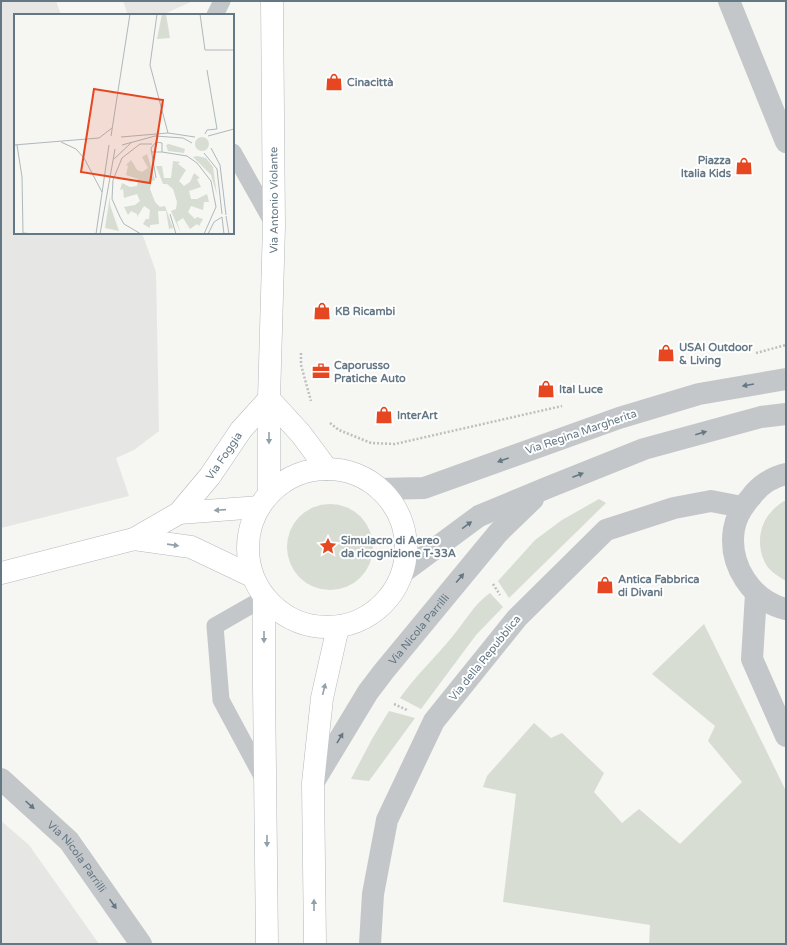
<svg xmlns="http://www.w3.org/2000/svg" width="787" height="945" viewBox="0 0 787 945" font-family="'Varela Round',sans-serif">
<style>
.built{fill:#e6e7e5}
.green{fill:#d7ddd3}
.lines{fill:none;stroke-linecap:round;stroke-linejoin:round}
.secondary-casing{stroke:#b3b9bd;stroke-width:23}
.path{stroke:#bdbfc1;stroke-width:2.5;stroke-dasharray:2 2;stroke-linecap:butt}
.service{stroke:#c3c7ca;stroke-width:17}
.minor{stroke:#c3c7ca;stroke-width:22}
.tertiary{stroke:#c3c7ca;stroke-width:22}
.secondary{stroke:#fff;stroke-width:22}
.oneway{fill:#647784}
.oneway2{fill:#92a0a9}
.labels{text-anchor:middle;dominant-baseline:central;stroke-width:4;stroke-linejoin:round;paint-order:stroke}
.poi-label{font-size:11px;font-weight:bold;fill:#647784;stroke:#fff;text-anchor:start}
.street-label{font-size:11px;fill:#647784;stroke:#fff}
.inset-road{fill:none;stroke:#afb8bc;stroke-width:1}
.view{fill:#e64721;fill-opacity:0.15;stroke:#e64721;stroke-width:2}
.inset-edge{fill:none;stroke:#647784;stroke-width:2}
</style>
<rect width="100%" height="100%" fill="#f6f6f2"/>
<g class="built">
<path d="M 1,1 L 56,1 L 61,15 L 15,15 L 15,233 L 142,233 L 156,272 L 159,431 L 134,450 L 116,458 L 129,496 L 1,528 Z"/>
<path d="M 123,1 L 193,1 L 162,15 L 128,15 Z"/>
<path d="M 1,821 L 29,845 L 99,944 L 1,944 Z"/>
</g>
<g class="green">
<path d="M 599,499 L 606,503 L 509,598 L 498,581 L 535,540 L 562,520 Z"/>
<path d="M 784,501 L 786,501 L 786,581 C 779,577 771,572 767,566 C 756,549 758,525 772,511 C 775,507 780,504 784,501 Z"/>
<circle cx="330" cy="547" r="43"/>
<path d="M 490,593 L 503,607 L 476,635 L 421,709 L 400,698 C 415,676 435,658 452,637 C 464,623 474,604 490,593 Z"/>
<path d="M 704,624 L 786,791 L 786,944 L 649,944 L 650,925 L 503,902 L 516,794 L 483,787 L 487,776 L 534,723 L 551,738 L 562,733 L 604,773 L 594,792 L 622,823 L 639,809 L 680,844 L 742,782 L 708,741 L 715,726 L 652,674 Z"/>
<path d="M 389,711 L 415,718 L 369,781 L 351,779 L 372,739 Z"/>
</g>
<g class="lines">
<g class="secondary-casing">
<g id="secondary">
<path d="M 269,399 L 301,434 L 327,469"/>
<circle cx="327" cy="548" r="79"/>
<path id="s3" d="M 269,494 L 269,399 L 274,226 L 272,1"/>
<path d="M 179,513 L 259,507"/>
<path d="M 134,539 L 191,547 L 252,576"/>
<path id="s4" d="M 1,573 L 134,539 L 179,513 L 210,476 L 241,430 L 269,399"/>
<path d="M 264,598 L 264,686 L 267,944"/>
<path d="M 315,944 L 313,783 L 322,698 L 338,627"/>
</g>
</g>
<g class="path">
<path d="M 301,353 L 301,365 L 311,401"/>
<path d="M 756,353 L 786,345"/>
<path d="M 330,423 L 339,430 L 371,443 L 395,444 L 562,406"/>
<path d="M 493,584 L 500,595"/>
<path d="M 394,704 L 407,710"/>
</g>
<g class="service">
<path d="M 215,15 L 222,1"/>
<path d="M 233,152 L 274,225"/>
<path d="M 264,598 L 215,626 L 221,700 L 264,780"/>
</g>
<g class="minor">
<path d="M 729,1 L 786,142"/>
<path d="M 786,474 C 772,477 759,486 751,497 C 743,506 736,517 734,529 C 728,565 752,601 786,609"/>
<path d="M 756,594 L 752,659 L 786,736"/>
<path d="M 370,944 L 373,894 L 387,820 L 434,721 L 517,618 L 606,530 L 674,508 L 711,501 L 742,507"/>
</g>
<g class="tertiary">
<path d="M 379,489 L 424,488 L 619,418 L 699,394 L 786,379"/>
<path d="M 402,573 L 479,516 L 549,487 L 644,449 L 761,417 L 786,414"/>
<path id="s1" d="M 1,779 L 69,841 L 141,944"/>
<path id="s2" d="M 313,783 L 368,692 L 384,671 L 498,533 L 533,499"/>
</g>
<use href="#secondary" class="secondary"/>
</g>
<defs><path id="oneway-solid" d="M-6-.8H1V-3.2L6.5 0L1 3.2V.8H-6Z"/></defs>
<g class="oneway">
<use href="#oneway-solid" transform="translate(748 385) rotate(170)"/>
<use href="#oneway-solid" transform="translate(701 433) rotate(-16)"/>
<use href="#oneway-solid" transform="translate(503 460) rotate(160)"/>
<use href="#oneway-solid" transform="translate(578 475) rotate(-21)"/>
<use href="#oneway-solid" transform="translate(467 525) rotate(-36)"/>
<use href="#oneway-solid" transform="translate(460 578) rotate(-50)"/>
<use href="#oneway-solid" transform="translate(340 738) rotate(-59)"/>
<use href="#oneway-solid" transform="translate(30 805) rotate(42)"/>
<use href="#oneway-solid" transform="translate(113 904) rotate(55)"/>
</g>
<g class="oneway2">
<use href="#oneway-solid" transform="translate(269 438) rotate(90)"/>
<use href="#oneway-solid" transform="translate(220 510) rotate(176)"/>
<use href="#oneway-solid" transform="translate(173 545) rotate(8)"/>
<use href="#oneway-solid" transform="translate(264 637) rotate(90)"/>
<use href="#oneway-solid" transform="translate(324 689) rotate(-77)"/>
<use href="#oneway-solid" transform="translate(267 841) rotate(90)"/>
<use href="#oneway-solid" transform="translate(314 905) rotate(-90)"/>
</g>
<defs>
<g id="shop-bare" transform="scale(1.38)"><path d="M-5-2.5h2.3a2.7 3.5 0 0 1 5.4 0H5L5.5 6h-11ZM-1.5-2.5h3a1.5 2.3 0 0 0-3 0Z" fill="#e64721" stroke="#fff" stroke-width="2.5" paint-order="stroke"/></g>
<g id="office-bare" transform="scale(1.38)"><path d="M-6-3h4V-5.5h4V-3h4V5H-6ZM-1-4.5V-3h2v-1.5ZM-6 0V1H6V0Z" fill="#e64721" stroke="#fff" stroke-width="2.5" paint-order="stroke"/></g>
<g id="sight-bare" transform="scale(1.38)"><path d="M0-6L1.8-2.2L6-1.7L2.9 1.2L3.7 5.4L0 3.3L-3.7 5.4L-2.9 1.2L-6-1.7L-1.8-2.2Z" fill="#e64721" stroke="#fff" stroke-width="2.5" paint-order="stroke"/></g>
</defs>
<g fill-rule="evenodd">
<use href="#shop-bare" x="334" y="82"/>
<use href="#shop-bare" x="744" y="166"/>
<use href="#shop-bare" x="322" y="311"/>
<use href="#shop-bare" x="666" y="353"/>
<use href="#office-bare" x="321" y="371"/>
<use href="#shop-bare" x="546" y="389"/>
<use href="#shop-bare" x="384" y="415"/>
<use href="#sight-bare" x="328" y="546"/>
<use href="#shop-bare" x="605" y="585"/>
</g>
<g class="labels">
<g class="poi-label">
<text x="347" y="82">Cinacittà</text>
<text x="731" y="160" text-anchor="end">Piazza<tspan x="731" dy="13">Italia Kids</tspan></text>
<text x="335" y="311">KB Ricambi</text>
<text x="679" y="347">USAI Outdoor<tspan x="679" dy="13">&amp; Living</tspan></text>
<text x="334" y="365">Caporusso<tspan x="334" dy="13">Pratiche Auto</tspan></text>
<text x="559" y="389">Ital Luce</text>
<text x="397" y="415">InterArt</text>
<text x="341" y="540">Simulacro di Aereo<tspan x="341" dy="13">da ricognizione T-33A</tspan></text>
<text x="618" y="579">Antica Fabbrica<tspan x="618" dy="13">di Divani</tspan></text>
</g>
<g class="street-label">
<text stroke="none"><textPath href="#s3" startOffset="294">Via Antonio Violante</textPath></text>
<text transform="translate(581 432) rotate(-19)">Via Regina Margherita</text>
<text stroke="none"><textPath href="#s4" startOffset="262">Via Foggia</textPath></text>
<text stroke="none"><textPath href="#s2" startOffset="187">Via Nicola Parrilli</textPath></text>
<text transform="translate(485 658) rotate(-51)">Via della Repubblica</text>
<text stroke="none"><textPath href="#s1" startOffset="109">Via Nicola Parrilli</textPath></text>
</g>
</g>
<g transform="translate(14 14)">
<rect width="220" height="220" fill="#f6f6f2"/>
<path d="M 148,0 L 152,0 L 156,24 L 143,25 ZM181 130a7 7 0 1 1 14 0a7 7 0 1 1-14 0ZM 155,130 L 171,135 L 170,139 L 154,137 L 152,131 ZM 133,140 L 141,166 L 138,167 L 136,175 L 141,188 L 146,193 L 151,192 L 159,214 L 155,215 L 152,197 L 144,197 L 145,210 L 136,211 L 136,214 L 129,210 L 132,205 L 135,205 L 136,196 L 130,192 L 123,203 L 123,200 L 117,197 L 114,201 L 110,193 L 121,191 L 126,187 L 123,180 L 110,184 L 109,175 L 106,176 L 108,169 L 116,173 L 123,172 L 124,165 L 112,161 L 114,152 L 112,151 L 117,146 L 123,156 L 128,158 L 134,154 L 128,143 ZM 183,142 L 192,144 L 199,153 L 203,181 L 197,161 L 179,143 ZM 159,147 L 166,148 L 164,150 L 172,156 L 165,167 L 170,172 L 176,168 L 180,159 L 186,164 L 183,165 L 187,173 L 175,177 L 177,185 L 183,185 L 193,180 L 195,188 L 190,188 L 189,196 L 177,192 L 174,198 L 181,205 L 183,203 L 189,205 L 185,212 L 183,210 L 176,215 L 169,204 L 163,208 L 167,220 L 157,197 L 162,195 L 163,188 L 159,175 L 153,170 L 149,170 L 142,152 L 148,152 L 150,164 L 157,164 ZM 96,182 L 96,191 L 105,217 L 91,214 Z" fill="#d7ddd3"/>
<path class="inset-road" d="M 143,0 L 136,51 L 154,119M 186,0 L 191,36 L 220,36M 191,120 L 193,116 L 203,115 L 193,56M 97,122 L 116,0M 194,122 L 220,115M 107,123 L 154,119 L 181,123M 47,128 L 62,135 L 70,144 L 88,178M 0,131 L 85,124 L 98,114M 3,131 L 8,163 L 9,219 L 19,220M 108,131 L 141,122 L 169,124 L 178,129M 197,134 L 206,151 L 212,201M 138,138 L 148,138 L 148,129 L 142,128 L 137,134 L 142,164M 148,138 L 173,142 L 183,149 L 197,167 L 202,193 L 190,220M 190,139 L 203,155 L 208,200M 100,145 L 118,128M 156,200 L 162,220M 212,202 L 215,220M 208,203 L 210,220M 82,220 L 95,131M 86,220 L 101,135M 127,220 L 110,210 L 106,203 L 98,185 L 99,166 L 108,144 L 126,130 L 138,130M 194,220 L 200,208 L 208,203"/>
<path class="view" d="M 80,75 L 149,86 L 136,169 L 67,158 Z"/>
<rect width="220" height="220" class="inset-edge"/>
</g>
<rect width="787" height="945" fill="none" stroke="#647784" stroke-width="4"/>
</svg>
